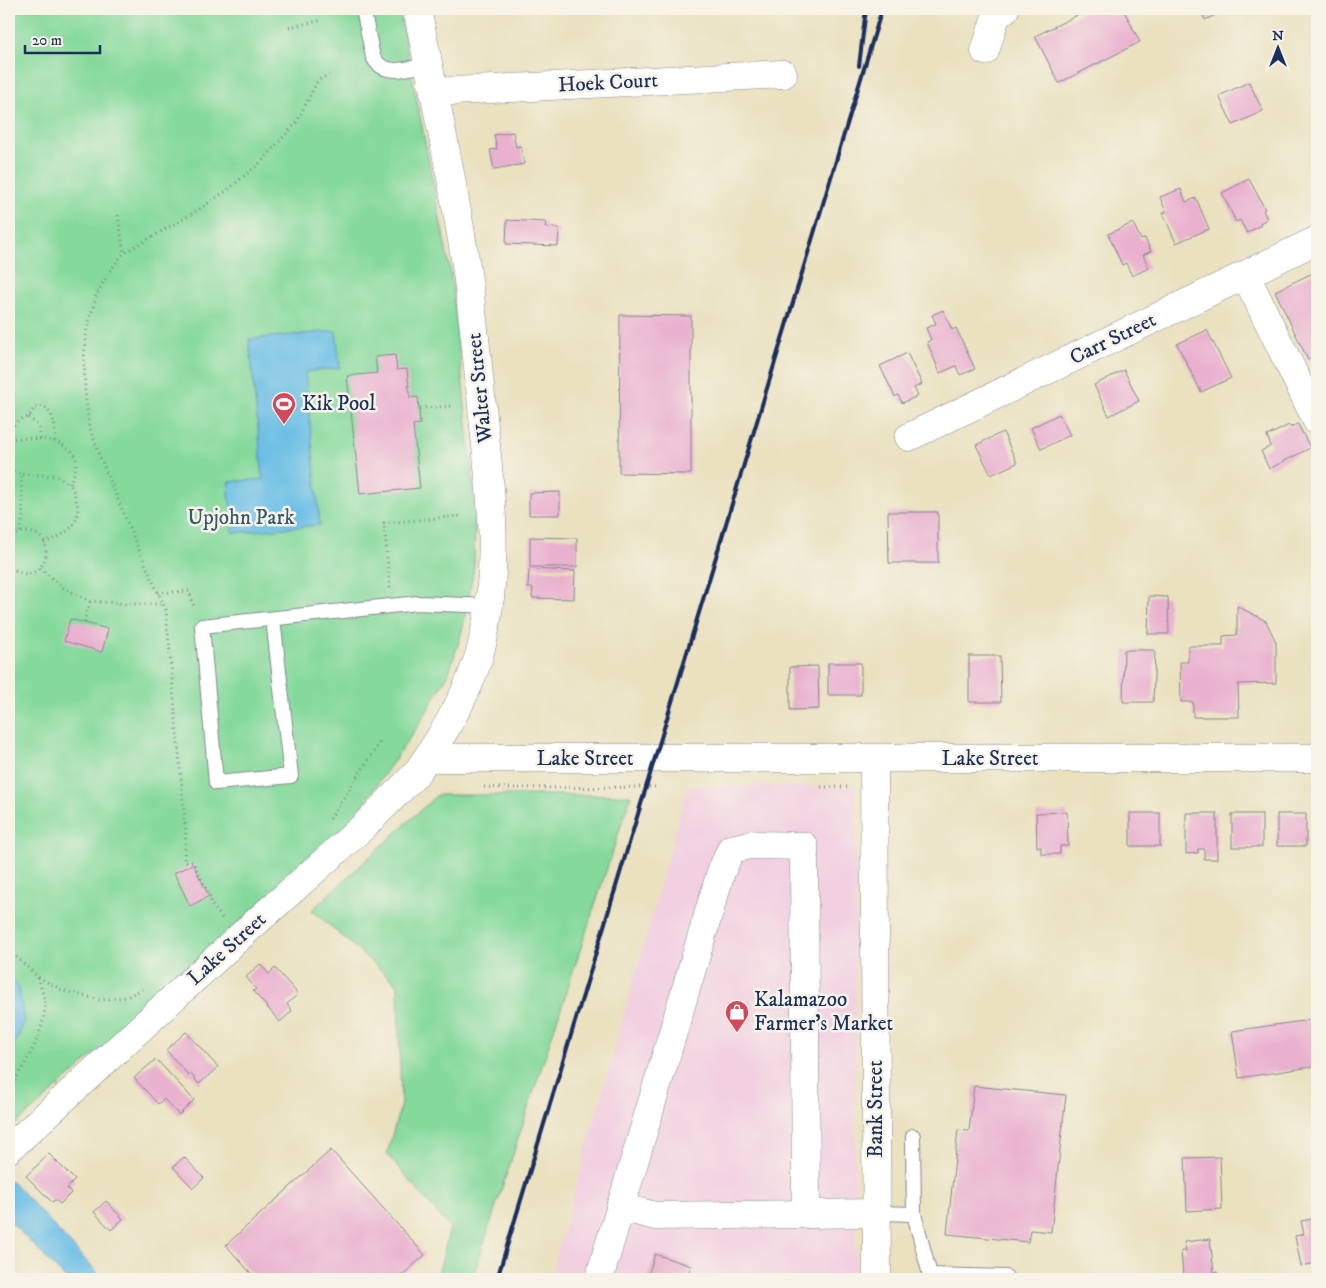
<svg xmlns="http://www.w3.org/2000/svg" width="1326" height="1288" viewBox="0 0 1326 1288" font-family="'IM FELL DW Pica',serif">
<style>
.built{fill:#f2cfe1}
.green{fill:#84d99b;stroke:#50847c}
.water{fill:#69bee5;stroke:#4276a2}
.building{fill:#e9b0cf}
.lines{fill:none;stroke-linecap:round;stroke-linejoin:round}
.lane-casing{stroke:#82888e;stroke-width:16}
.street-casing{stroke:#82888e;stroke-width:29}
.path{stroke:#82888e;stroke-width:3;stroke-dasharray:1 4;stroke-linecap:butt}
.lane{stroke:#fff;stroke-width:14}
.street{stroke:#fff;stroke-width:28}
.rail{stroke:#1b2f5e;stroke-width:4}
.labels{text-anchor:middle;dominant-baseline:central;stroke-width:5;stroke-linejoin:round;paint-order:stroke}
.street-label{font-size:21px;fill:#1b2f5e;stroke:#f7f3e8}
.poi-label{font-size:21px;fill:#1b2f5e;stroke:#f7f3e8;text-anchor:start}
.park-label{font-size:21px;fill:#355a6d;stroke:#f7f3e8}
</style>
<rect width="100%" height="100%" fill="#f7f3e8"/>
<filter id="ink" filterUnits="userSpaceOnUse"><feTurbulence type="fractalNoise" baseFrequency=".02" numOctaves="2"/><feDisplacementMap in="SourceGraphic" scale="10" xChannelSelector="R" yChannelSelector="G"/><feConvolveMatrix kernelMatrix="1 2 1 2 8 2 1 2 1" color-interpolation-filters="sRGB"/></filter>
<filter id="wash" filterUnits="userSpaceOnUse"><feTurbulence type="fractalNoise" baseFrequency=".0096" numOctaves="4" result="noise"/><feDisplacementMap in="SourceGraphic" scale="20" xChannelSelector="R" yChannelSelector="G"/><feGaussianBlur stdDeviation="1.12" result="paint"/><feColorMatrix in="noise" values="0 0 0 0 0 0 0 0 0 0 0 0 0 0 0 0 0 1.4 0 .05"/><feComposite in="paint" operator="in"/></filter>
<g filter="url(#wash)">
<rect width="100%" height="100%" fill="#eae1bf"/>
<path class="built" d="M 688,786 L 856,787 L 855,1279 L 550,1279 Z"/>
<g class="green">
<path d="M 9,9 L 399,9 L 451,275 L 473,480 L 475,513 L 474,567 L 466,615 L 459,642 L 448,675 L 418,726 L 356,815 L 54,1091 L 9,1130 Z"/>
<path d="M 437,795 L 631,795 L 472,1279 L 437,1279 L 450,1228 L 387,1154 L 401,1104 L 398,985 L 312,910 Z"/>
</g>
<g class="water">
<path d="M 336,331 L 340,368 L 305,372 L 320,525 L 233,533 L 228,482 L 263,479 L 249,339 Z"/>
<path d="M 9,975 L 19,987 L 24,1023 L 9,1056 Z"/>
<path d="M 11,1180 L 103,1279 L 66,1279 L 9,1220 L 9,1182 Z"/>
</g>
<g id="blocks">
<g class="building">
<path d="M 1090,9 L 1123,9 L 1140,42 L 1059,83 L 1035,36 Z"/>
<path d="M 1200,9 L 1228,9 L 1205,20 Z"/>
<path d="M 1249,82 L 1263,111 L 1233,125 L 1219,96 Z"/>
<path d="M 513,132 L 516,147 L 521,146 L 524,164 L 494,169 L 490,150 L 497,149 L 494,135 Z"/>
<path d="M 1249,179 L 1265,209 L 1263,210 L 1267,219 L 1260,223 L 1261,225 L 1247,233 L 1240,220 L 1236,222 L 1222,193 Z"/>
<path d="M 1181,189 L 1186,202 L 1196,198 L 1209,229 L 1176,243 L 1163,213 L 1166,212 L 1160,197 Z"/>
<path d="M 507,220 L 546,222 L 545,227 L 559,228 L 558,246 L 506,244 Z"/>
<path d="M 1133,223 L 1141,240 L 1145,238 L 1151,251 L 1143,255 L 1149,268 L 1132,276 L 1126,263 L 1122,265 L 1108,234 Z"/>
<path d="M 1317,271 L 1317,356 L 1308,360 L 1275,291 Z"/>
<path d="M 943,310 L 952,330 L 956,328 L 975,369 L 960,375 L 956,366 L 940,373 L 927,342 L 931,340 L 926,328 L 936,324 L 932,315 Z"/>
<path d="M 620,315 L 691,316 L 691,474 L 619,473 Z"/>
<path d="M 1207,330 L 1231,378 L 1201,392 L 1177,344 Z"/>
<path d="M 907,353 L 922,384 L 914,388 L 918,396 L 902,403 L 898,395 L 895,397 L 880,366 Z"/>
<path d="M 395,355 L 397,370 L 407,369 L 410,398 L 418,397 L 420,424 L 413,425 L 420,488 L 360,494 L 347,376 L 377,373 L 375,357 Z"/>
<path d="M 1124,370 L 1139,401 L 1109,416 L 1094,385 Z"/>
<path d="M 1059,414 L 1070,435 L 1041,449 L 1031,428 Z"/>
<path d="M 1298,424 L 1310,448 L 1269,469 L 1261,451 L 1271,446 L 1267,436 L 1289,425 L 1290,427 Z"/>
<path d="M 1003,432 L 1017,463 L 991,475 L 976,445 Z"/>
<path d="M 560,492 L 560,515 L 529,515 L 529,493 Z"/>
<path d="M 888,512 L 938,512 L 938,563 L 889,563 Z"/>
<path d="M 530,537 L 577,538 L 577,567 L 530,567 Z"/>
<path d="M 529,569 L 575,571 L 574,599 L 532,598 L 533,588 L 528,588 Z"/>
<path d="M 1149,596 L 1168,597 L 1169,634 L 1148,634 Z"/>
<path d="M 1237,606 L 1266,621 L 1276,642 L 1276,683 L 1238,684 L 1239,717 L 1193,717 L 1193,702 L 1181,702 L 1180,662 L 1188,662 L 1188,646 L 1223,646 L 1223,636 L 1237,635 Z"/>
<path d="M 70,619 L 108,629 L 102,652 L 64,641 Z"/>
<path d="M 1124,650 L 1155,650 L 1153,702 L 1123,702 Z"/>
<path d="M 969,656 L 1000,656 L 1001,702 L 969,702 Z"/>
<rect x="828" y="663" width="33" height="32"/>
<path d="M 818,666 L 819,709 L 790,710 L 790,667 Z"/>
<path d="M 1067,812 L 1068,846 L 1060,846 L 1060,854 L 1041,854 L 1041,847 L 1037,847 L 1036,813 Z"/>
<rect x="1130" y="813" width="30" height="33"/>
<path d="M 1186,813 L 1217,813 L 1217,859 L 1204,859 L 1204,849 L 1198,849 L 1198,853 L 1186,854 Z"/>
<rect x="1232" y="814" width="30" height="33"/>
<rect x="1277" y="814" width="29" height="32"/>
<path d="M 193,864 L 209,896 L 190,906 L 174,873 Z"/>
<path d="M 260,964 L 269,974 L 275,968 L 298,994 L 287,1004 L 292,1011 L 280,1022 L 253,991 L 256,989 L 246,977 Z"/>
<path d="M 1317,1019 L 1317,1066 L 1239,1078 L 1232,1031 Z"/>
<path d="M 186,1032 L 218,1067 L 199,1084 L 191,1074 L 189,1076 L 166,1050 Z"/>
<path d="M 156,1059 L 194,1100 L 179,1115 L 164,1099 L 158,1104 L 134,1078 Z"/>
<path d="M 974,1086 L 1066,1095 L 1051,1232 L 1030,1230 L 1028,1242 L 947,1234 L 958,1130 L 969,1131 Z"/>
<path d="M 331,1150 L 425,1255 L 398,1279 L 256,1279 L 226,1245 Z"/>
<path d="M 49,1154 L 75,1180 L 67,1188 L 71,1193 L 60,1204 L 55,1200 L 52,1202 L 26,1176 Z"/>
<path d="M 184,1157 L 204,1178 L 193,1188 L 173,1167 Z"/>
<path d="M 1220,1157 L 1222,1209 L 1187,1211 L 1185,1158 Z"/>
<path d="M 106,1201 L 123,1219 L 111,1230 L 94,1212 Z"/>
<path d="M 1317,1218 L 1317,1263 L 1301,1266 L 1295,1236 L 1304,1234 L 1301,1221 Z"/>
<path d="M 1210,1239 L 1214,1272 L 1217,1272 L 1218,1279 L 1189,1279 L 1188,1276 L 1183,1276 L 1181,1251 L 1186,1251 L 1184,1242 Z"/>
<path d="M 655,1254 L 691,1266 L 686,1279 L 647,1279 Z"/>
</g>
</g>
</g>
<g filter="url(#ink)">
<use href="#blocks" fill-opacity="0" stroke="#82888e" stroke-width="1"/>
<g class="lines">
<g class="lane-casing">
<g id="lane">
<path d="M 363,9 L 373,57 C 384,78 409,68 428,64"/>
<path d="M 273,619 L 291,776 L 216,783 L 202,626 L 418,603 L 489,606"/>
<path d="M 913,1136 L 914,1214 L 930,1275 L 1006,1277 L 1006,1279"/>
<path d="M 877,1213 L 914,1214"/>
</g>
</g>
<g class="street-casing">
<g id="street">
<path d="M 417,9 C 434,92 452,175 465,259 C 473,312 478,364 483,417 C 491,491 500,566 483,640 C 474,682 451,722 427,758"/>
<path d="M 985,51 L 996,16 L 1005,9"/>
<path d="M 434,92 L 783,74"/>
<path d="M 1246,276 L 1317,421"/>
<path d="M 909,437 L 1317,240"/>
<path d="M 874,759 L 877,1279"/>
<path d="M 9,1149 L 244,933 L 363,827 L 415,775 L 427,758 L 1317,758"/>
<path d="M 620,1207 L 655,1216 L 877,1213"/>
<path d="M 599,1279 L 721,872 L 731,849 L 750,845 L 804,846 L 806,1214"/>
</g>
</g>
<g class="path">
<path d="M 289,27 L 323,20"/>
<path d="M 118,215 L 124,253"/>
<path d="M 420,408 L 452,406"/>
<path d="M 29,417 L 39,427 L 40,439"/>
<path d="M 9,434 C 14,423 17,419 29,417 L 34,408 L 42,406 C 54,411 56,429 55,441"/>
<path d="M 9,438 C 34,439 58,435 76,456 L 76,468 L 70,484 L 56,476 L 21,474"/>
<path d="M 9,470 L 21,474 L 23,518 L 20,532"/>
<path d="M 9,540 C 15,534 21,531 29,532 C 64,538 40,595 9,565"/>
<path d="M 44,543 C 77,531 86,516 70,484"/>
<path d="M 40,568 L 62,587 L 90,601 L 129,604 L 164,604"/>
<path d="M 390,588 L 384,523 L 460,516"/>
<path d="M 158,593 L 189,591 L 195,609"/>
<path d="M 84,622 L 90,601"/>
<path d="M 484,787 L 504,788 L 658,787"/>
<path d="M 821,787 L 848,787"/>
<path d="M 330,819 L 381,740"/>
<path d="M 222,918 L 211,904 L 211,898 L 193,862 L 184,861 L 186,832 L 166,610 L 141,555 L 100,457 L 89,425 L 85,391 L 84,360 L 86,333 L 96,296 L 109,272 L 124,253 L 195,212 L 226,191 L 262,161 L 296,123 L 318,80 L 329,75"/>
<path d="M 9,950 L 38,977 L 64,991 L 100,1000 L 127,997 L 142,989"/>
<path d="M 9,1089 C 25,1066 45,1032 45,1004 C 44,995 40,986 38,977"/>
</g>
<use href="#lane" class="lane"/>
<use href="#street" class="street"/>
<g class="rail">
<path d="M 859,66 L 866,9"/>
<path d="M 497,1279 L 882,9"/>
</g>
</g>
</g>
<defs>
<g id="stadium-pin" transform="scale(1.25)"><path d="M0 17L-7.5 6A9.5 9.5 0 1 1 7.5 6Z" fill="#d1495b" stroke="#f7f3e8"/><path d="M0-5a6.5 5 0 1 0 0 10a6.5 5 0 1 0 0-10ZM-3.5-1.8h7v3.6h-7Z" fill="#fff"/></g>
<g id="shop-pin" transform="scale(1.25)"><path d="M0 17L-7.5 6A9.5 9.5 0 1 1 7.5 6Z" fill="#d1495b" stroke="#f7f3e8"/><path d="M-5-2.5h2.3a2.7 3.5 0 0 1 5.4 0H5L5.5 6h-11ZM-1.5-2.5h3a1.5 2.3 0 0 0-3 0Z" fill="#fff"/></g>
</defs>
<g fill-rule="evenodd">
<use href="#stadium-pin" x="284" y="404"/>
<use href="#shop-pin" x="737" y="1012"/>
</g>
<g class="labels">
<g class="street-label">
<text transform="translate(608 83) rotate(-3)">Hoek Court</text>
<text transform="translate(1113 339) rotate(-26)">Carr Street</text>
<text transform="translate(480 388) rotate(-96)">Walter Street</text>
<text x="585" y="759">Lake Street</text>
<text x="990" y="759">Lake Street</text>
<text transform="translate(227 949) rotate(-42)">Lake Street</text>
<text transform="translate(876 1109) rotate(-90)">Bank Street</text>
</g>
<g class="poi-label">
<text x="302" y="404">Kik Pool</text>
<text x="754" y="1000">Kalamazoo<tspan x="754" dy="24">Farmer's Market</tspan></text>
</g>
<g class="park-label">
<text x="241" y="518">Upjohn Park</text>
</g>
</g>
<rect width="1326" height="1288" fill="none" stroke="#f7f3e8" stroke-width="30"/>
<g transform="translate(1278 48)" stroke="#f7f3e8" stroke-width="4" paint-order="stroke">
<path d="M0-4L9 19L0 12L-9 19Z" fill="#1b2f5e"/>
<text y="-8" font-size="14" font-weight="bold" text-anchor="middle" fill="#1b2f5e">N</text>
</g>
<path d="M25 45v8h75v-8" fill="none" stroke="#1b2f5e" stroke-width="2.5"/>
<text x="32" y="45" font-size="15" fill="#1b2f5e" stroke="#f7f3e8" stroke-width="4" paint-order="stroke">20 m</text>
</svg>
